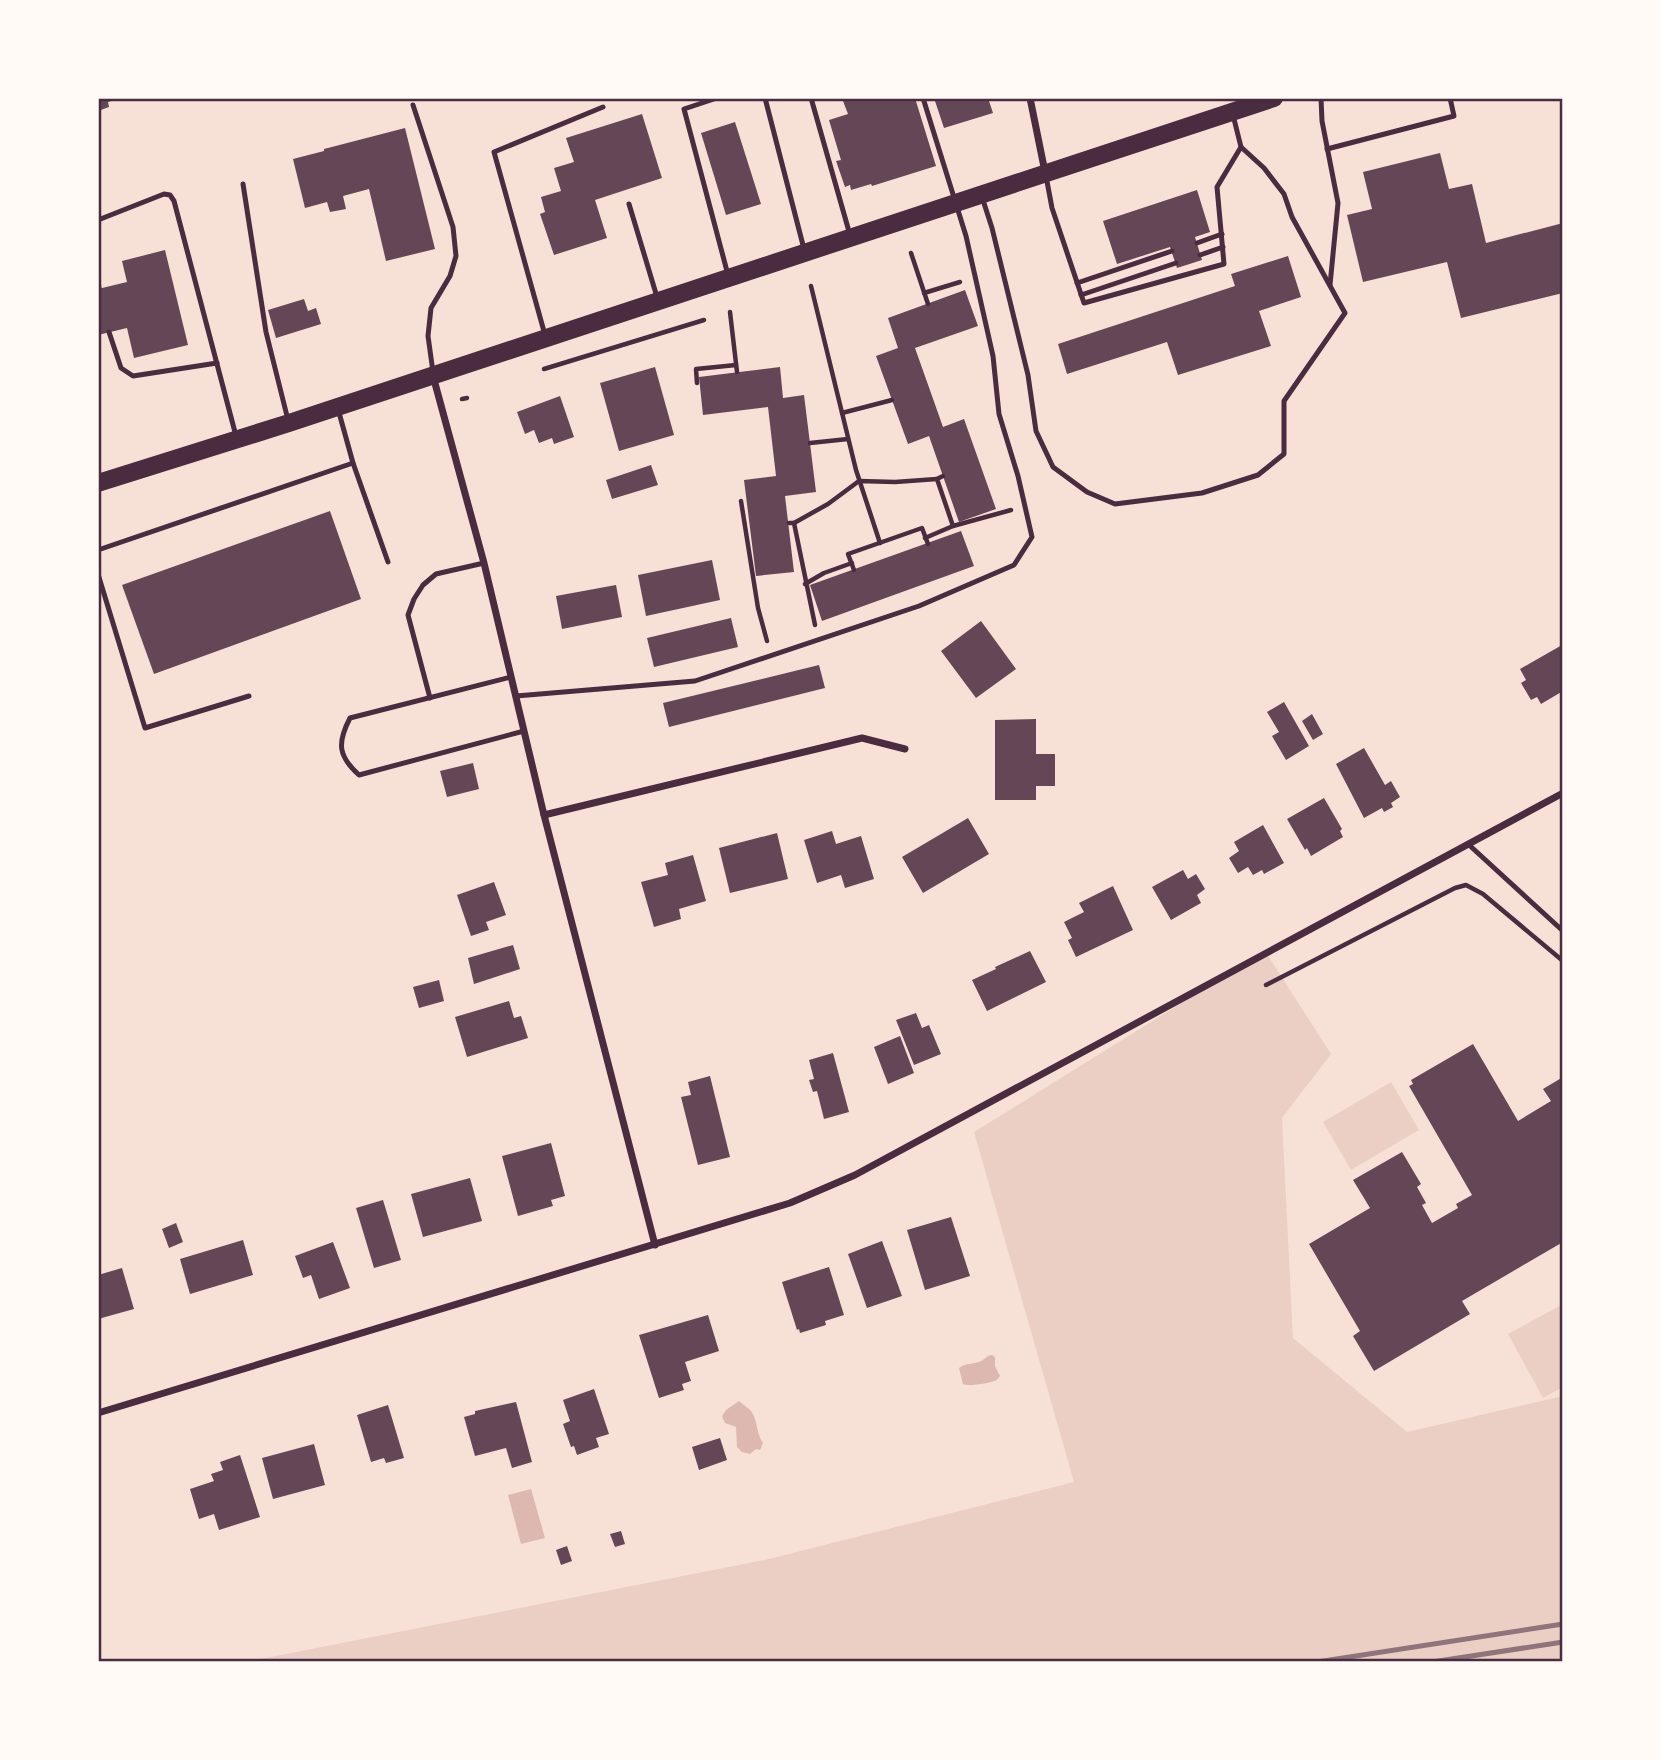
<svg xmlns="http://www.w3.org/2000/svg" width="1661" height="1760" viewBox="0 0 1661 1760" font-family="'Golos Text',sans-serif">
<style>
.green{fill:#ebcfc5}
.water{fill:#dcb8b0}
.building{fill:#644757}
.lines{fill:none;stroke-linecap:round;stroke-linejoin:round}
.path{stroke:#4a2c40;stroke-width:4.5}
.service{stroke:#4a2c40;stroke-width:5}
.minor{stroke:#4a2c40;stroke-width:7}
.primary{stroke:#4a2c40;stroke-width:18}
.rail{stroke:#8f747c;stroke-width:5}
.neatline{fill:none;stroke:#4a2c40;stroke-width:2.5}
</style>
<rect width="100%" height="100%" fill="#f7e1d7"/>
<g class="green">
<path d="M 1265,951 L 1331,1054 L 1282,1118 L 1293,1338 L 1407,1432 L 1563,1396 L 1563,1662 L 245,1662 L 769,1559 L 1074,1482 L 974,1132 Z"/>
<path d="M 1391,1082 L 1419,1130 L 1351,1170 L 1323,1122 Z"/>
<path d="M 1563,1304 L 1563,1387 L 1543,1398 L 1508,1334 Z"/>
</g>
<g class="water">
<path d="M 992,1355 L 995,1357 L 995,1366 L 1000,1376 L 997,1380 C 991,1383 968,1387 963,1384 L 959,1368 C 967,1362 971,1365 979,1362 C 985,1360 985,1356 992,1355 Z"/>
<path d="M 739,1401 C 744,1406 750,1408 753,1414 C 758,1424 756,1433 763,1443 L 760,1450 L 756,1449 L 750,1454 L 742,1452 L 737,1447 L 736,1427 L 725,1423 L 722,1416 L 726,1410 Z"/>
<path d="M 531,1489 L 545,1538 L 521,1544 L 508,1495 Z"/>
</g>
<g class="building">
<path d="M 98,98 L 118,98 L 118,99 L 108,102 L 109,107 L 98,111 Z"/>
<path d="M 851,98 L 915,98 L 936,166 L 872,186 L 871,184 L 851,190 L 850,185 L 845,187 L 836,161 L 841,160 L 829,120 L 848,114 L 843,101 Z"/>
<path d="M 934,98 L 988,98 L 993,113 L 944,128 Z"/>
<path d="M 642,114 L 662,178 L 595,200 L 607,238 L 554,255 L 540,214 L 545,212 L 541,197 L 561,191 L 554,168 L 574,162 L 566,138 Z"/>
<path d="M 735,122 L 761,204 L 726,215 L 701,133 Z"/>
<path d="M 405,128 L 435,249 L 386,261 L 369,189 L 343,196 L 346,209 L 330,212 L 327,202 L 305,208 L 293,159 L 324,151 L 324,149 Z"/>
<path d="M 1440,153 L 1449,189 L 1472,184 L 1486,243 L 1563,223 L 1563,293 L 1461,318 L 1447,262 L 1363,282 L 1347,215 L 1372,209 L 1363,172 Z"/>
<path d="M 1197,190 L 1210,232 L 1195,237 L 1202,260 L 1177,268 L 1170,247 L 1117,264 L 1103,221 Z"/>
<path d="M 165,250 L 188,345 L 134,358 L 127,328 L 98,335 L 98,289 L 127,282 L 122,261 Z"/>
<path d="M 1288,256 L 1301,297 L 1259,311 L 1271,346 L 1178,375 L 1167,342 L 1067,374 L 1058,344 L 1235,286 L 1231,274 Z"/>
<path d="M 965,290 L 978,326 L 915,348 L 943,427 L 964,419 L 996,509 L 959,522 L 929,436 L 908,444 L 876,356 L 898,348 L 888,318 Z"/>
<path d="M 304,299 L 308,311 L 316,308 L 321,324 L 276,338 L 268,310 Z"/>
<path d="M 655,367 L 674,435 L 619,451 L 600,383 Z"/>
<path d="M 780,367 L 783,398 L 804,395 L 816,492 L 785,496 L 794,572 L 756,576 L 744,480 L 776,476 L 768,407 L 703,415 L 699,377 Z"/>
<path d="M 560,396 L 574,437 L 554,444 L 552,438 L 539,443 L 534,430 L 525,434 L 517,412 Z"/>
<path d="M 651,465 L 658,485 L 612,499 L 606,480 Z"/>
<path d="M 330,511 L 361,599 L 154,674 L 122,585 Z"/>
<path d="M 961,531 L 974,566 L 822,621 L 810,585 Z"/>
<path d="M 712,560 L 720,600 L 646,616 L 638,575 Z"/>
<path d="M 616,585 L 622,617 L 562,629 L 556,596 Z"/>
<path d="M 731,618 L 738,647 L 654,667 L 647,638 Z"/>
<path d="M 981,621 L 1016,669 L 976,698 L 941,651 Z"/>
<path d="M 1562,645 L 1563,691 L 1541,704 L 1537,697 L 1531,700 L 1521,683 L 1526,680 L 1520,669 Z"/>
<path d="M 819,665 L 825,688 L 669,727 L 663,703 Z"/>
<path d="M 1284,702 L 1309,746 L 1286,760 L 1272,736 L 1279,732 L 1267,712 Z"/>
<path d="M 1312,714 L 1323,734 L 1313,740 L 1302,721 Z"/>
<path d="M 1036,719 L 1036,754 L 1055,754 L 1055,786 L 1036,786 L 1036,800 L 995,800 L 995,720 Z"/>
<path d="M 1364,748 L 1385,785 L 1391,781 L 1400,797 L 1391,803 L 1393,807 L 1384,812 L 1382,808 L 1364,818 L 1336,764 Z"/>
<path d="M 473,763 L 479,789 L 447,797 L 440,771 Z"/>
<path d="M 1324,798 L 1342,829 L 1340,831 L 1343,837 L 1311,856 L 1307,848 L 1305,850 L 1287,819 Z"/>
<path d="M 968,818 L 989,854 L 923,893 L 902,857 Z"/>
<path d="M 1263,825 L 1284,863 L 1264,874 L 1262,870 L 1253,875 L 1248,867 L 1238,873 L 1229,858 L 1239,851 L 1234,842 Z"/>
<path d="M 832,831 L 836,844 L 861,836 L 874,879 L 845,888 L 841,875 L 817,883 L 804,840 Z"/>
<path d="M 777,833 L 788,879 L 730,893 L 719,848 Z"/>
<path d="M 693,855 L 706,901 L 679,909 L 681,919 L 654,927 L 641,882 L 668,875 L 665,863 Z"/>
<path d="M 1183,870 L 1188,879 L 1196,874 L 1205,889 L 1197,895 L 1201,903 L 1171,920 L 1152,887 Z"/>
<path d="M 494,882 L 506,915 L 486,922 L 489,930 L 471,936 L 457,895 Z"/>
<path d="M 1113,886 L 1133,930 L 1076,957 L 1068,940 L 1072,938 L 1064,922 L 1084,912 L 1079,903 Z"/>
<path d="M 513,945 L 520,969 L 474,984 L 468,958 Z"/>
<path d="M 1030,951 L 1046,982 L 987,1011 L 972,980 L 996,969 L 995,967 Z"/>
<path d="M 439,980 L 444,1001 L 419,1008 L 413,987 Z"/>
<path d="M 509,1001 L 514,1018 L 521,1016 L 528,1038 L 467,1057 L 455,1017 Z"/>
<path d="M 916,1013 L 922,1028 L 929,1025 L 941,1054 L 914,1065 L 896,1020 Z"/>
<path d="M 900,1036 L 914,1073 L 888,1084 L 874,1047 Z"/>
<path d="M 1473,1044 L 1518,1121 L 1551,1101 L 1543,1089 L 1563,1077 L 1563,1242 L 1462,1301 L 1470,1314 L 1374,1371 L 1353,1336 L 1360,1331 L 1309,1244 L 1370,1208 L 1353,1180 L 1402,1152 L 1421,1184 L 1417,1187 L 1426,1203 L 1422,1205 L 1432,1223 L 1458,1208 L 1456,1204 L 1472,1195 L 1409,1086 L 1413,1084 L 1411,1080 Z"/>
<path d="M 833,1053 L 849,1112 L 824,1119 L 817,1091 L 813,1092 L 809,1080 L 814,1079 L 809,1060 Z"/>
<path d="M 710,1076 L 730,1157 L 698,1165 L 681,1097 L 691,1095 L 688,1082 Z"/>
<path d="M 551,1143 L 565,1196 L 551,1200 L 553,1206 L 518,1216 L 502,1156 Z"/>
<path d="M 470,1178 L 482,1221 L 423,1237 L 411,1194 Z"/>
<path d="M 383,1200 L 401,1260 L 374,1268 L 356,1208 Z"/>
<path d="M 951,1217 L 970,1276 L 925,1290 L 907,1230 Z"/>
<path d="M 176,1223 L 183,1242 L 169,1248 L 162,1229 Z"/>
<path d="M 243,1240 L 253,1275 L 190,1294 L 180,1259 Z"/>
<path d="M 882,1241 L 902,1296 L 867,1308 L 848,1254 Z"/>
<path d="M 333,1242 L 350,1288 L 319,1299 L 311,1275 L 303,1278 L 295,1256 Z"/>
<path d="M 829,1267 L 844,1315 L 825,1321 L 826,1325 L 800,1333 L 799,1329 L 797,1330 L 782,1282 Z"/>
<path d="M 122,1268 L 134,1309 L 98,1319 L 98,1275 Z"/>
<path d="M 708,1315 L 719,1351 L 685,1362 L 691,1381 L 682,1384 L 684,1390 L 659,1398 L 639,1335 Z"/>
<path d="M 594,1389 L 609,1434 L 596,1438 L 599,1447 L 577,1455 L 574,1446 L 571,1447 L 563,1424 L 570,1421 L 563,1400 Z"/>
<path d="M 516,1402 L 532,1462 L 512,1468 L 506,1448 L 475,1456 L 464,1417 L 475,1414 L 475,1411 Z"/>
<path d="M 388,1405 L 404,1458 L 386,1463 L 384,1458 L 371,1462 L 357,1415 Z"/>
<path d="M 720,1438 L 727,1460 L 699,1470 L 692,1447 Z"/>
<path d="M 314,1444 L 325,1485 L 273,1499 L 262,1458 Z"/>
<path d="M 240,1455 L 260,1517 L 219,1530 L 214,1514 L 199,1519 L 190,1489 L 214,1481 L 211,1474 L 223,1470 L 220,1462 Z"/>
<path d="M 621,1531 L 625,1544 L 615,1547 L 610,1534 Z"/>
<path d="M 567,1546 L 572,1561 L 561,1565 L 556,1550 Z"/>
</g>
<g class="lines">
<g class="path">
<path d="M 911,253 L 928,304"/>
<path d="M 811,286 L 856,470 L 880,543"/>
<path d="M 924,293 L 960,282"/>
<path d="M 730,312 L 737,372"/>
<path d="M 544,369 L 704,320"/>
<path d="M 697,383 L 696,369 L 736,365"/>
<path d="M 462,399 L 467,398"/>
<path d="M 842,413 L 892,400"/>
<path d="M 810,443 L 848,439"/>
<path d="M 943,476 L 937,479 L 953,526"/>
<path d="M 741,501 L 758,608 L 767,641"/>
<path d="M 789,523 L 794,523 L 815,625"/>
<path d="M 794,523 L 828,504 L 859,481 L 895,482 L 937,479"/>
<path d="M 925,538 L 953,526 L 1011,510"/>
<path d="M 854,570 L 848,554 L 922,528 L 928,544"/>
<path d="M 805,584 L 824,573 L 852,563"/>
<path d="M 1266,985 L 1455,888 L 1466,885 L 1483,894 L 1563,961"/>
</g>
<g class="service">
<path d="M 717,98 L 684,109 L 728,275"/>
<path d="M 765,98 L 804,249"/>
<path d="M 811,98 L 850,235"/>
<path d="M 1321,98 L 1322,121 L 1338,203 L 1330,285"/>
<path d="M 413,105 L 453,227 L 456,256 L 450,276 L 431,308 L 428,336 L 433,372"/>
<path d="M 1327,149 L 1454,116 L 1450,98"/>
<path d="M 1046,176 L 1052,208 L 1084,303 L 1224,264 L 1217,187 L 1241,147"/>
<path d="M 243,184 L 266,332 L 288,420"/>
<path d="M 982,197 L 992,228 L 1028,375 L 1036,431 L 1053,467 L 1087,492 L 1115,504 L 1202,493 L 1258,475 L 1284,454 L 1284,401 L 1345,313 L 1292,217 L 1284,194 L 1264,168 L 1241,147 L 1233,115"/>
<path d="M 629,204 L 657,297"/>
<path d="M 98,220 L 164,194 L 170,195 L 174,201 L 236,436"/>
<path d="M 1197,243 L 1222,234"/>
<path d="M 1200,255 L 1223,247"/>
<path d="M 98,281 L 99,288"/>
<path d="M 1077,283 L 1172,251"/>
<path d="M 1081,295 L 1176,263"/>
<path d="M 109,332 L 121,368 L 133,376 L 217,363"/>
<path d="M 545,335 L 494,152 L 603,107"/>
<path d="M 338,409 L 353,463 L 388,562"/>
<path d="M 98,550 L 353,463"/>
<path d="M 98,574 L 145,728 L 249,696"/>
<path d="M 511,677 L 350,718 C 337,743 338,756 359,775 L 524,731"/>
<path d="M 516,696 L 695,681 L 919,606 L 1014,565 L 1032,537 L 1018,476 L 999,414 L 993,356 L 966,236 L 923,98"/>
<path d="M 430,698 L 408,615 L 414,599 L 423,585 L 436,574 L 484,563"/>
<path d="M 1468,844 L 1563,931"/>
</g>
<g class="minor">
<path d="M 1030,98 L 1045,172"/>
<path d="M 433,376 L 484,563 L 544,815 L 655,1245"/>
<path d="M 544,815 L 862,738 L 905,749"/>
<path d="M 98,1413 L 790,1203 L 855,1175 L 1563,793"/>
</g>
<path class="primary" d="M 98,483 L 289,423 L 1274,98"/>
<g class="rail">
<path d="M 1317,1662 L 1563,1624"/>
<path d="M 1432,1662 L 1563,1642"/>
</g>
</g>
<rect width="1661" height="1760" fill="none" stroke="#fffaf5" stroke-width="200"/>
<rect x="100" y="100" width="1461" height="1560" class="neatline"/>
</svg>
